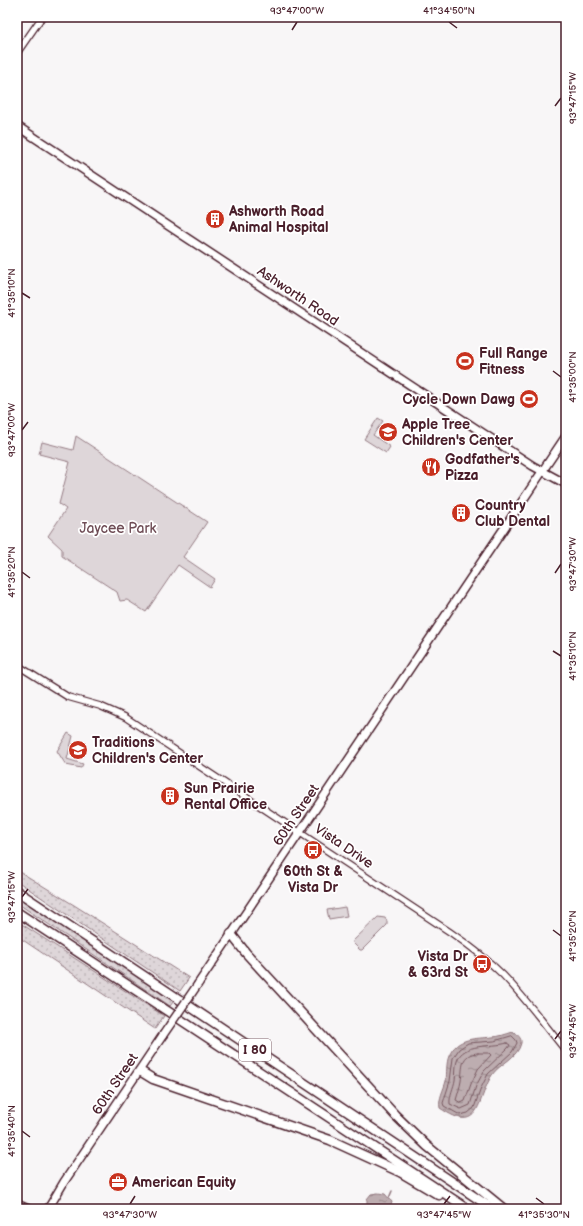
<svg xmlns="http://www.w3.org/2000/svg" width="583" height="1226" viewBox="0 0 583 1226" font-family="'Balsamiq Sans',sans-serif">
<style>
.grass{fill:url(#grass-dots);stroke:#947a82}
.green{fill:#ded6d9;stroke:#947a82}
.water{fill:url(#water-ripples);stroke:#8f747b}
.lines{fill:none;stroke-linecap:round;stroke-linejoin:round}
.shore{stroke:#785860;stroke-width:1}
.stream{stroke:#8f747b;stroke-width:1.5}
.minor-casing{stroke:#4a1f2b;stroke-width:8}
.major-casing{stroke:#4a1f2b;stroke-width:10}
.highway-casing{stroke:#4a1f2b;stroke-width:11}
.minor{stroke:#fff;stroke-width:5.5}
.major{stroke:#fff;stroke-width:7}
.highway{stroke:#fff;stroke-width:8}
.major-bridge-casing{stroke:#4a1f2b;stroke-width:10;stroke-linecap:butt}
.major-bridge{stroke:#fff;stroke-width:7}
.ticks{fill:none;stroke:#4a1f2b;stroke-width:1.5}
.labels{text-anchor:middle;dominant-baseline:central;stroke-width:3.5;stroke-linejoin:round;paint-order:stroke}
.shield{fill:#fff;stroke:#80626b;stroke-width:1}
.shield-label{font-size:13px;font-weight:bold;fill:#4a1f2b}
.poi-label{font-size:14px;font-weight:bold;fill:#4a1f2b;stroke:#fff;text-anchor:start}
.street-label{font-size:14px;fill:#4a1f2b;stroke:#fff}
.park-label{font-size:14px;fill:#6f4d56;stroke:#fff}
.neatline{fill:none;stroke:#4a1f2b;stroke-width:1.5}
.ticks-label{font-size:10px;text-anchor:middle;fill:#4a1f2b}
</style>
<defs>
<pattern id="grass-dots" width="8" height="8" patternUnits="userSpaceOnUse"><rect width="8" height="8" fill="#ded6d9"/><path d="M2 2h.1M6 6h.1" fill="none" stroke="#c0b7ba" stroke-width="1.8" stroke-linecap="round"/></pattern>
<pattern id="water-ripples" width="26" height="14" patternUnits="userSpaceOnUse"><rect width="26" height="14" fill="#bdadb0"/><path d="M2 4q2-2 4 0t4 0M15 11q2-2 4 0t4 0" fill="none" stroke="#9c8c8f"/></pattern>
</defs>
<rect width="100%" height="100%" fill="#f8f6f7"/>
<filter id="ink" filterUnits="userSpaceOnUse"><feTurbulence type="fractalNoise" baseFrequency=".025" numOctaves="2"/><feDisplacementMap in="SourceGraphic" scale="8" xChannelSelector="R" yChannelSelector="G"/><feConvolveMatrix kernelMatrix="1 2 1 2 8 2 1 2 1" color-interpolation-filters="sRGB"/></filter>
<g filter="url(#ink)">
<g class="grass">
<path d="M 17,870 L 74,905 L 189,978 L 180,991 L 17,881 Z"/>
<path d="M 17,896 L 174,1001 L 170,1006 L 17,903 Z"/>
<path d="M 17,921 L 164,1016 L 155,1029 L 17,936 Z"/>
</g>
<g class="green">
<path d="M 378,418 L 383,421 L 373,435 L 390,447 L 386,453 L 364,439 Z"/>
<path d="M 76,436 L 207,522 L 183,557 L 215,579 L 210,587 L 178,565 L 146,612 L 127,600 L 120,601 L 117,592 L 62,556 L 62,549 L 48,536 L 66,509 L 59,504 L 70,462 L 39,454 L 42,442 L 73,450 Z"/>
<path d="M 68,733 L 73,736 L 67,759 L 83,764 L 81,768 L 66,765 L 57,751 Z"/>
<path d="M 345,907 L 347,916 L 329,919 L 327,910 Z"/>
<path d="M 378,917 L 385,918 L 387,921 L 387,925 L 362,950 L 360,950 L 353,943 L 353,941 Z"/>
</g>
<g class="water">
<path d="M 513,1032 C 517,1034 522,1038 521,1043 C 518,1058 499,1064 492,1075 C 476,1101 481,1136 440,1108 C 438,1099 444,1089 446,1081 C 447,1073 446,1063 449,1056 C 457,1037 475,1039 492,1037 C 499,1037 506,1034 513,1032 Z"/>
<path d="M 378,1193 L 385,1194 L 392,1202 L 390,1209 L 367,1209 L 367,1199 L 371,1194 Z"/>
</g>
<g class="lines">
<g class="shore">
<path d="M 512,1036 L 516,1040 L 517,1043 L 512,1052 L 488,1074 L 481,1088 L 474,1108 L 468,1113 L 460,1115 L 444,1106 L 443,1103 L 450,1081 L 453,1058 L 459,1049 L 468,1043 L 494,1041 Z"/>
<path d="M 507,1043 L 510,1045 L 508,1048 L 484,1071 L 476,1086 L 470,1105 L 461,1109 L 450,1104 C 449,1096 454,1087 455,1080 C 456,1074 455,1066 457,1061 C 463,1042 491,1048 507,1043 Z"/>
<path d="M 478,1053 L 489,1053 L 491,1055 L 478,1069 L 471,1084 L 465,1101 L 461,1103 L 456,1100 C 458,1093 460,1087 461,1081 C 463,1067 460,1054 478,1053 Z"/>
</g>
<path class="stream" d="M 389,1198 L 392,1191"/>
<g class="minor-casing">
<g id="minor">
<path d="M 17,53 L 42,17"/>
<path d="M 17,665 L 68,697 L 100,706 L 125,717 L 450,932 C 469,945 487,959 503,975 C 526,999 545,1025 566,1051"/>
<path d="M 17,1203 L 31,1209"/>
</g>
</g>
<g class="major-casing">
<g id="major">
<path d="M 17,126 L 533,466 L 566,484"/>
<path d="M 198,984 L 566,436"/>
<path d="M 48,1209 L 64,1182 L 163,1035"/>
</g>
</g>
<g class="highway-casing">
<g id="highway">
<path d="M 17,891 L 493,1209"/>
<path d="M 17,912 L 468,1209"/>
<path d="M 231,934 L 246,953 L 395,1115 L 427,1146 L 504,1209"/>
<path d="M 140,1071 L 153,1079 L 330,1140 L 400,1172 L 439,1195"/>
</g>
</g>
<use href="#minor" class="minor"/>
<use href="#major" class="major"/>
<use href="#highway" class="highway"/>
<g class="major-bridge-casing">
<path id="major-bridge" d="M 163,1035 L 198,984"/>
</g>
<use href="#major-bridge" class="major-bridge"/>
</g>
</g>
<path class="ticks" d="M 449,22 L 457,28M 292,30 L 297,22M 555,106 L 561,98M 22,293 L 30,298M 553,371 L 561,377M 22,430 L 28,422M 22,572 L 30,578M 555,573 L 561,564M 553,651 L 561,656M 22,897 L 28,889M 553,930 L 561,936M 555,1039 L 561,1031M 22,1131 L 30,1137M 536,1198 L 544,1204M 130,1204 L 135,1196M 444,1204 L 450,1196"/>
<defs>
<g id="building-disc" transform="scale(1)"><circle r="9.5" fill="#c8321e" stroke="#fff"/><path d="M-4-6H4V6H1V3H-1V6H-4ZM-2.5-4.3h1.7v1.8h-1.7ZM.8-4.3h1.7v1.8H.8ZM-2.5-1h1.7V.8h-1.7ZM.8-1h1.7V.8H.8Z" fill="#fff"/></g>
<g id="stadium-disc" transform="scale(1)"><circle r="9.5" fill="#c8321e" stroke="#fff"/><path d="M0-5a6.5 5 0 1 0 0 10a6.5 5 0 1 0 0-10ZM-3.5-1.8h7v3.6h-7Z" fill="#fff"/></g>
<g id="school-disc" transform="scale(1)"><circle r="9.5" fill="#c8321e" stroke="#fff"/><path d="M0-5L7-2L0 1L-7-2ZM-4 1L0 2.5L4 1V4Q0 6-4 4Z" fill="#fff"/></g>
<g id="restaurant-disc" transform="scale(1)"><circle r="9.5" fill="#c8321e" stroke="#fff"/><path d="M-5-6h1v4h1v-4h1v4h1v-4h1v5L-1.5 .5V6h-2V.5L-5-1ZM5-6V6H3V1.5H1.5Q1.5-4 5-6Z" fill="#fff"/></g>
<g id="bus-disc" transform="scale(1)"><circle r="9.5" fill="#c8321e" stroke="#fff"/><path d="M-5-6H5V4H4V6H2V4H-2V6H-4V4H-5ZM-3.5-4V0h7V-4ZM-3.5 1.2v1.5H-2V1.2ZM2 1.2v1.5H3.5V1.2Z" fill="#fff"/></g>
<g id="office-disc" transform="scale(1)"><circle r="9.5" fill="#c8321e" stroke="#fff"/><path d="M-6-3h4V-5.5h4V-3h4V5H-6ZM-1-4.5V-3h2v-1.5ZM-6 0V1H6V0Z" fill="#fff"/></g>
</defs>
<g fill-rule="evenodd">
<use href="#building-disc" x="215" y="219"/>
<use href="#stadium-disc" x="465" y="361"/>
<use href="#stadium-disc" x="529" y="399"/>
<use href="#school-disc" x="388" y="432"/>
<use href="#restaurant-disc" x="431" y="467"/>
<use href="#building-disc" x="461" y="513"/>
<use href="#school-disc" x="78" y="750"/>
<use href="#building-disc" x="170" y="796"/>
<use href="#bus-disc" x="313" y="850"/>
<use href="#bus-disc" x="482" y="964"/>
<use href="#office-disc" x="118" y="1182"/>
</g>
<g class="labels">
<rect class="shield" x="239" y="1039" width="32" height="22" rx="3"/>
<g class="shield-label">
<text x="255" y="1050">I 80</text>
</g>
<g class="poi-label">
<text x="229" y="211">Ashworth Road<tspan x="229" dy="16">Animal Hospital</tspan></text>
<text x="479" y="353">Full Range<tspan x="479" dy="16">Fitness</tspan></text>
<text x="515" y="399" text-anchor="end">Cycle Down Dawg</text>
<text x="402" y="424">Apple Tree<tspan x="402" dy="16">Children's Center</tspan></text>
<text x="445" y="459">Godfather's<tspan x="445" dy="16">Pizza</tspan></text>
<text x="475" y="505">Country<tspan x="475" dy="16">Club Dental</tspan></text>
<text x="92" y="742">Traditions<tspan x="92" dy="16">Children's Center</tspan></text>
<text x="184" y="788">Sun Prairie<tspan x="184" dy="16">Rental Office</tspan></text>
<text x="313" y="871" text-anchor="middle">60th St &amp;<tspan x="313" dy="16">Vista Dr</tspan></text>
<text x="468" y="956" text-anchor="end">Vista Dr<tspan x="468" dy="16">&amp; 63rd St</tspan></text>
<text x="132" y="1182">American Equity</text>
</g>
<g class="street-label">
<text transform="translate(298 296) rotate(34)">Ashworth Road</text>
<text transform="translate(296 815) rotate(-56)">60th Street</text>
<text transform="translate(344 846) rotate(34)">Vista Drive</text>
<text transform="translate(115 1084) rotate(-56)">60th Street</text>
</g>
<g class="park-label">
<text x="118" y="528">Jaycee Park</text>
</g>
</g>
<rect width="583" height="1226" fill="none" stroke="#fff" stroke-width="44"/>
<rect x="22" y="22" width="539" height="1182" class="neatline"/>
<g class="ticks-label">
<text x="297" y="14">93°47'00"W</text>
<text x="449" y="14">41°34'50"N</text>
<text transform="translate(572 98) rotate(-90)" y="4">93°47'15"W</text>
<text transform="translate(11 293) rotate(-90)" y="4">41°35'10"N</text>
<text transform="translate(572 377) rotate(-90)" y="4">41°35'00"N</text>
<text transform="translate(11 430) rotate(-90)" y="4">93°47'00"W</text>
<text transform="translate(572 564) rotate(-90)" y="4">93°47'30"W</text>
<text transform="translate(11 572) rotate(-90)" y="4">41°35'20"N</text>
<text transform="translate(572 656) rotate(-90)" y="4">41°35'10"N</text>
<text transform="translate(11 897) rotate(-90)" y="4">93°47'15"W</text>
<text transform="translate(572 936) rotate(-90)" y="4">41°35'20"N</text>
<text transform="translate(572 1031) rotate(-90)" y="4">93°47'45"W</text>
<text transform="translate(11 1131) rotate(-90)" y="4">41°35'40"N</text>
<text x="130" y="1218">93°47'30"W</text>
<text x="444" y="1218">93°47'45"W</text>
<text x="544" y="1218">41°35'30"N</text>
</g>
</svg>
